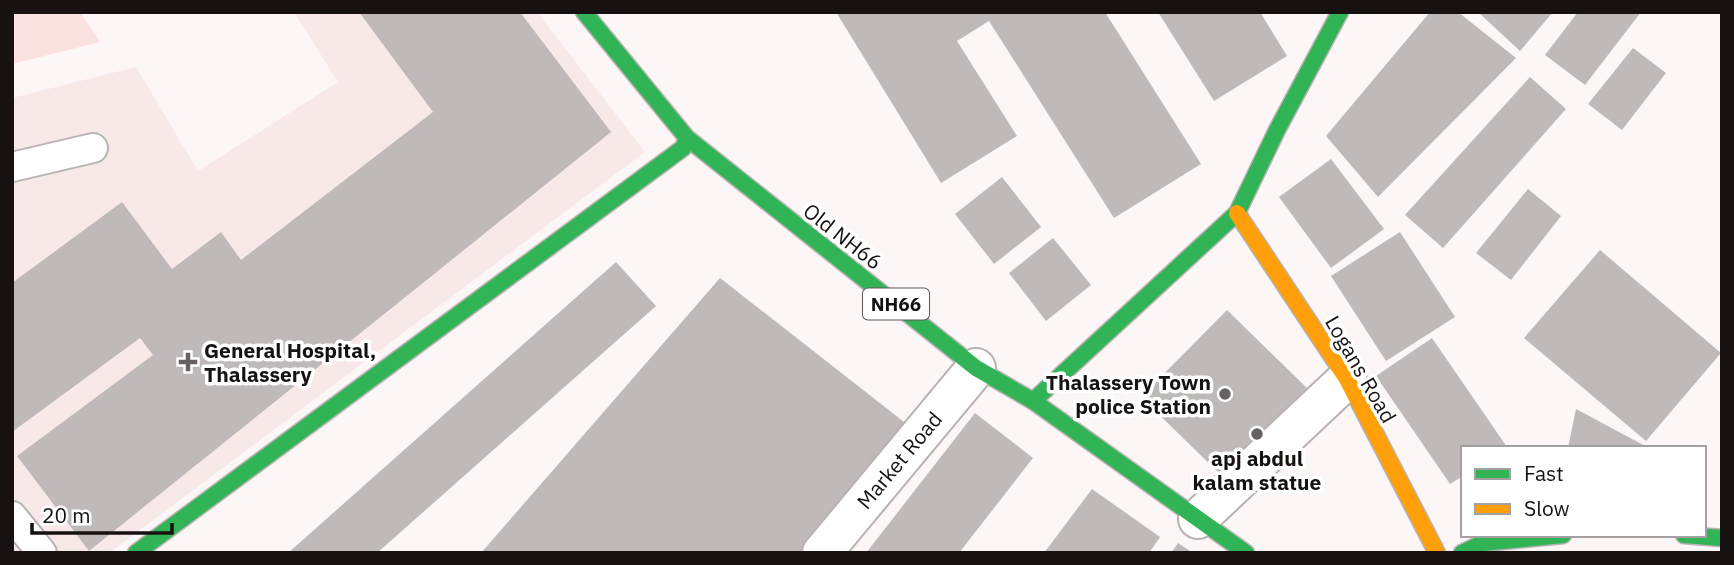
<svg xmlns="http://www.w3.org/2000/svg" width="1734" height="565" viewBox="0 0 1734 565" font-family="'IBM Plex Sans',sans-serif">
<style>
.built{fill:#f8e8e8}
.green{fill:#fbe1df}
.building{fill:#bfbab9}
.lines{fill:none;stroke-linecap:round;stroke-linejoin:round}
.lane-casing{stroke:#b8b3b2;stroke-width:32}
.street-casing{stroke:#b8b3b2;stroke-width:42}
.fast-casing{stroke:#b8b3b2;stroke-width:19}
.slow-casing{stroke:#b8b3b2;stroke-width:19}
.lane{stroke:#fffefe;stroke-width:28}
.street{stroke:#fffefe;stroke-width:38}
.fast{stroke:#30b455;stroke-width:16}
.slow{stroke:#ff9f0a;stroke-width:16}
.poi-dot{fill:#676161;stroke:#fff;stroke-width:2.5}
.labels{text-anchor:middle;dominant-baseline:central;stroke-width:7;stroke-linejoin:round;paint-order:stroke}
.shield{fill:#fff;stroke:#5d5858;stroke-width:2}
.shield-label{font-size:19px;font-weight:bold;fill:#171111}
.street-label{font-size:21px;fill:#171111;stroke:#fff}
.poi-label{font-size:21px;font-weight:bold;fill:#171111;stroke:#fff;text-anchor:start}
</style>
<rect width="100%" height="100%" fill="#fcf6f6"/>
<path class="built" d="M 294,12 L 537,12 L 645,152 L 109,553 L 12,553 L 12,98 L 136,67 L 198,171 L 338,82 Z"/>
<path class="green" d="M 12,12 L 80,12 L 100,42 L 12,64 Z"/>
<g class="building">
<path d="M 359,12 L 520,12 L 611,132 L 89,551 L 17,456 L 153,355 L 140,338 L 12,432 L 12,283 L 122,202 L 172,269 L 221,232 L 241,260 L 433,112 Z"/>
<path d="M 836,12 L 1105,12 L 1201,164 L 1114,218 L 989,21 L 957,41 L 1017,136 L 941,183 Z"/>
<path d="M 1158,12 L 1260,12 L 1287,56 L 1214,101 Z"/>
<path d="M 1430,12 L 1458,12 L 1516,58 L 1378,197 L 1326,136 Z"/>
<path d="M 1478,12 L 1553,12 L 1520,51 Z"/>
<path d="M 1578,12 L 1641,12 L 1585,85 L 1545,55 Z"/>
<path d="M 1633,48 L 1666,73 L 1622,130 L 1588,104 Z"/>
<path d="M 1530,77 L 1566,109 L 1443,248 L 1405,215 Z"/>
<path d="M 1331,159 L 1384,229 L 1331,268 L 1279,197 Z"/>
<path d="M 1002,177 L 1041,227 L 994,264 L 955,214 Z"/>
<path d="M 1528,189 L 1561,216 L 1511,280 L 1476,253 Z"/>
<path d="M 1400,232 L 1455,317 L 1386,361 L 1331,276 Z"/>
<path d="M 1053,238 L 1091,285 L 1046,321 L 1009,273 Z"/>
<path d="M 1600,250 L 1721,353 L 1646,441 L 1524,338 Z"/>
<path d="M 616,262 L 656,306 L 377,553 L 288,553 Z"/>
<path d="M 720,278 L 913,429 L 806,553 L 481,553 Z"/>
<path d="M 1227,310 L 1309,390 L 1223,477 L 1141,397 Z"/>
<path d="M 1432,338 L 1507,447 L 1463,448 L 1463,476 L 1450,484 L 1376,376 Z"/>
<path d="M 1576,409 L 1649,448 L 1568,448 Z"/>
<path d="M 975,413 L 1033,458 L 959,553 L 866,553 Z"/>
<path d="M 1092,489 L 1160,537 L 1149,553 L 1044,553 Z"/>
<path d="M 1178,543 L 1193,553 L 1171,553 Z"/>
</g>
<g class="lines">
<g class="lane-casing">
<g id="lane">
<path d="M 12,167 L 93,148"/>
<path d="M 12,516 L 42,553"/>
</g>
</g>
<g class="street-casing">
<g id="street">
<path d="M 1198,519 L 1347,379"/>
<path d="M 822,553 L 976,368"/>
</g>
</g>
<g class="fast-casing">
<g id="fast">
<path d="M 584,12 L 687,138 L 976,368 L 1033,401 L 1246,553"/>
<path d="M 1033,401 L 1237,213 L 1277,130 L 1340,12"/>
<path d="M 1684,535 L 1722,538"/>
<path d="M 136,553 L 683,148 L 687,138"/>
<path d="M 1462,553 L 1483,543 L 1563,535"/>
</g>
</g>
<g class="slow-casing">
<path id="slow" d="M 1237,213 L 1347,379 L 1437,553"/>
</g>
<use href="#lane" class="lane"/>
<use href="#street" class="street"/>
<use href="#fast" class="fast"/>
<use href="#slow" class="slow"/>
</g>
<g class="poi-dot">
<path d="M184.5 351.5h7v7h7v7h-7v7h-7v-7h-7v-7h7z"/>
<circle cx="1225" cy="394" r="7"/>
<circle cx="1257" cy="434" r="7"/>
</g>
<g class="labels">
<rect class="shield" x="863" y="288.5" width="66" height="31" rx="5"/>
<g class="shield-label">
<text x="896" y="304">NH66</text>
</g>
<g class="street-label">
<text transform="translate(843 236) rotate(38)">Old NH66</text>
<text transform="translate(1361 369) rotate(60)">Logans Road</text>
<text transform="translate(899 460) rotate(-50)">Market Road</text>
</g>
<g class="poi-label">
<text x="204" y="350">General Hospital,<tspan x="204" dy="24">Thalassery</tspan></text>
<text x="1211" y="382" text-anchor="end">Thalassery Town<tspan x="1211" dy="24">police Station</tspan></text>
<text x="1257" y="458" text-anchor="middle">apj abdul<tspan x="1257" dy="24">kalam statue</tspan></text>
</g>
</g>
<rect width="1734" height="565" fill="none" stroke="#171111" stroke-width="28"/>
<rect x="1461" y="446" width="245" height="91" fill="#ffffff" stroke="#a2a0a0" stroke-width="2"/>
<rect x="1475" y="469" width="35" height="10" fill="#30b455" stroke="#a2a0a0" stroke-width="2"/>
<text x="1524" y="481" font-size="21" fill="#171111">Fast</text>
<rect x="1475" y="504" width="35" height="10" fill="#ff9f0a" stroke="#a2a0a0" stroke-width="2"/>
<text x="1524" y="516" font-size="21" fill="#171111">Slow</text>
<path d="M32 523v10h140v-10" fill="none" stroke="#171111" stroke-width="3.5"/>
<text x="42" y="523" font-size="21" fill="#171111" stroke="#ffffff" stroke-width="5" paint-order="stroke">20 m</text>
</svg>
